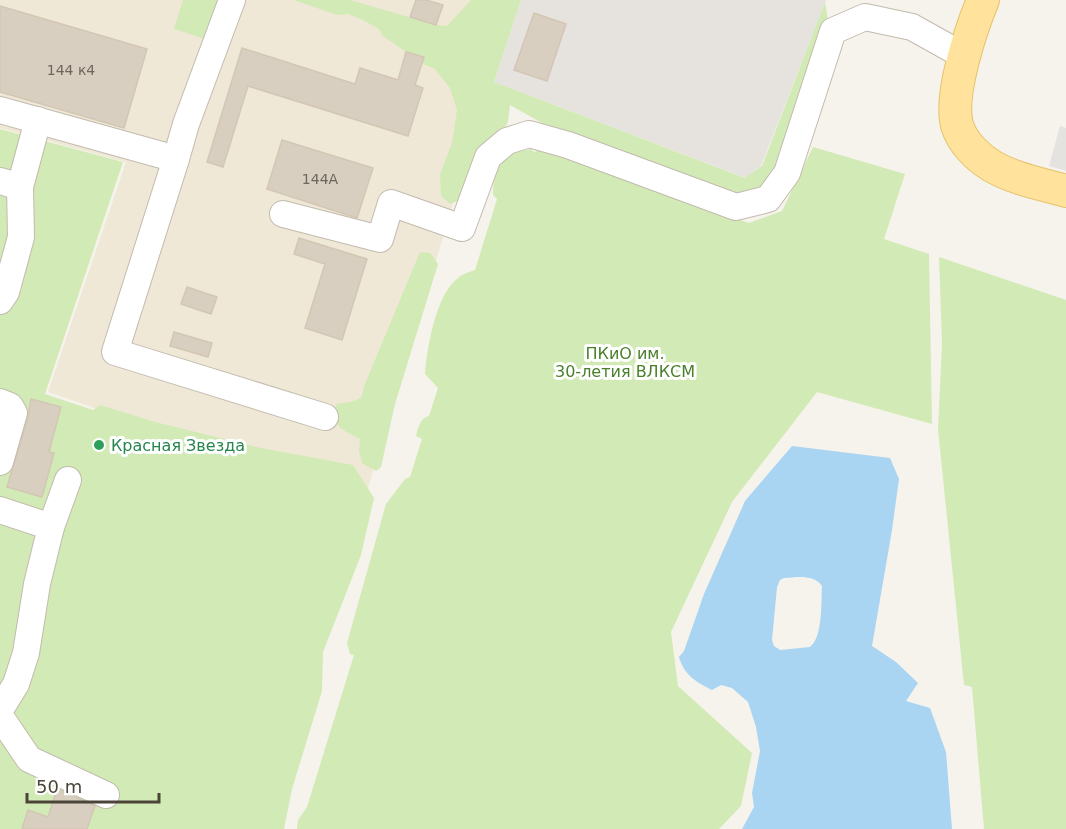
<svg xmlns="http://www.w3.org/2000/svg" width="1066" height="829" viewBox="0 0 1066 829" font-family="'DejaVu Sans',sans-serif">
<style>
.industrial{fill:#e6e2dd}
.education{fill:#efe8d6}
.green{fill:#d2eab5}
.parking{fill:#e5e3e0}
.water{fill:#a9d4f2;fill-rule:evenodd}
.building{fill:#d8cfc1;stroke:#d3c7b4;stroke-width:1.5}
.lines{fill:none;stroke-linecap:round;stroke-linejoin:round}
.minor-casing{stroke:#c2bbae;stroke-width:28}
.major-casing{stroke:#e6c16a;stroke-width:34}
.minor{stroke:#fff;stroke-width:26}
.major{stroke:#ffe39c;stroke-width:32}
.leisure-dot{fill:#2e9e5b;stroke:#fff;stroke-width:2}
.labels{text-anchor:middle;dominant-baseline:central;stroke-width:6;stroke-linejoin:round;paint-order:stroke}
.number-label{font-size:14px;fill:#6e675b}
.park-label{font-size:16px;fill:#4a7f2a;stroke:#fff}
.leisure-label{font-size:16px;fill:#27864d;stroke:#fff;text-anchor:start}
</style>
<rect width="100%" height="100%" fill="#f6f3ec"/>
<path class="industrial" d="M 521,0 L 826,0 L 761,166 L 746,178 L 494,82 Z"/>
<path class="education" d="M 0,0 L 514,0 L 364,501 L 48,392 L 126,162 L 0,128 Z"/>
<g class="green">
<path d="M 183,0 L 225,0 L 208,40 L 174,29 Z"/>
<path d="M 294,0 L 350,0 L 436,25 L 447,26 L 471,0 L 521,0 L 494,82 L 745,178 L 762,166 L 825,2 L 830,32 L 779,174 C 765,189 757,195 736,193 L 542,123 L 510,105 L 508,121 L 502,135 L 462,199 L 450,204 L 441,196 L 440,174 L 452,143 L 457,110 L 450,88 L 435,69 L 421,63 L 423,57 L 406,52 L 383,36 L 379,29 L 363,20 L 348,14 L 337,15 Z"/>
<path d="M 0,129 L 123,162 L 45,394 L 93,410 L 100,405 L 155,422 L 261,448 L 353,465 L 374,498 L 361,555 L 323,652 L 322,691 L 292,789 L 284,829 L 0,829 Z"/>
<path d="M 813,147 L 905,174 L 884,239 L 929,254 L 932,424 L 817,392 L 732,502 L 671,632 L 678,686 L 752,753 L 741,806 L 719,829 L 297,829 L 298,820 L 307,807 L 354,655 L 350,654 L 347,643 L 386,504 L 405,479 L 410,477 L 422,439 L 416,436 C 418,428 420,418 429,416 L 438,388 L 425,374 C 427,348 436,294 458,278 C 462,274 470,272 475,270 L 497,199 L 493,195 C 492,180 498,161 512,153 C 517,150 526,150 531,149 L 534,152 L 543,149 L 749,223 L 782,211 Z"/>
<path d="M 420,252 L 430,253 L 438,264 L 395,404 L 381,467 L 376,471 L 362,463 L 359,451 L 360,439 C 342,430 330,426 336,404 L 351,402 L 361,398 L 365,384 Z"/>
<path d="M 939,257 L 1066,300 L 1066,829 L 984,829 L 972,687 L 964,685 L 938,429 L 942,344 Z"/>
</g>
<path class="parking" d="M 1060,126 L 1066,128 L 1066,171 L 1049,166 Z"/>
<path class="water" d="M 792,446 L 890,458 L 899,479 L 892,530 L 872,646 L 896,662 L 918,683 L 906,701 L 930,708 L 946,752 L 952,829 L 742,829 L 754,807 L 752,793 L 760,751 L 756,727 L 748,702 L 732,688 L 721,685 L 712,690 C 696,682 684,675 679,657 L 684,651 L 704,594 L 745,501 ZM 784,578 C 797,577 814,574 822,586 C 821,602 823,637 810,647 L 780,650 L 774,646 L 772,640 L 777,587 L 780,580 Z"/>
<g class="building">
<path d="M 416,0 L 426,0 L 443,5 L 436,25 L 410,17 Z"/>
<path d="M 0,6 L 147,49 L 124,128 L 0,92 Z"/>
<path d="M 534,13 L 566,24 L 547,81 L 514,70 Z"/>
<path d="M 242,48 L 355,84 L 360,68 L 398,80 L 406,52 L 424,57 L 415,85 L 423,88 L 408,136 L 248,86 L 223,167 L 207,162 Z"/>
<path d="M 282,140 L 373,168 L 357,218 L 267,189 Z"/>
<path d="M 299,238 L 367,259 L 342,340 L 305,328 L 325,264 L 294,254 Z"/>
<path d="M 187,287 L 217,297 L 211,314 L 181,304 Z"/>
<path d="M 174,332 L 212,343 L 208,357 L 170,346 Z"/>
<path d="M 31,399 L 61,407 L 49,452 L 54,453 L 42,497 L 7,487 L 28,417 Z"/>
<path d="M 57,789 L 95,806 L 87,829 L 22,829 L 28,810 L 48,817 Z"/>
</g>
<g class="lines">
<g class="minor-casing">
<g id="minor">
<path d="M 0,110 L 176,159 L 186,124 L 232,0"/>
<path d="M 176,159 L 115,352 L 325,417"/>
<path d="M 0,181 L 20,187"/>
<path d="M 283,214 L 380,239 L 391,203 L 462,228 L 488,157 L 507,141 L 529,134 L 568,145 L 736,207 L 768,199 L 787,173 L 833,31 L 865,17 L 912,27 L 964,56"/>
<path d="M 0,301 L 6,292 L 21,237 L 20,187 L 38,120"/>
<path d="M 0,402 L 10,406 L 14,413 L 0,462"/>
<path d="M 0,510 L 51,527"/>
<path d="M 0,710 L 16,684 L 26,653 L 37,584 L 51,527 L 68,480"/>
<path d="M 0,716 L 29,759 L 106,795"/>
</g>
</g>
<g class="major-casing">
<path id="major" d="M 983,0 C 971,29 949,95 957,125 C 962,142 977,157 992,166 C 1014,179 1042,184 1066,191"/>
</g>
<use href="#minor" class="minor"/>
<use href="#major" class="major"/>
</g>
<circle class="leisure-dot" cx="99" cy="445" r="6"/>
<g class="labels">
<g class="number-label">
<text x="71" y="70">144 к4</text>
<text x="320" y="179">144А</text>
</g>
<g class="park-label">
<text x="625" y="353">ПКиО им.<tspan x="625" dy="18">30-летия ВЛКСМ</tspan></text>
</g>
<g class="leisure-label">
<text x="111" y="445">Красная Звезда</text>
</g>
</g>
<path d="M27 793v9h132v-9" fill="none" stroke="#4b4439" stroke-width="3"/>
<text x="36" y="793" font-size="18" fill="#4b4439" stroke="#ffffff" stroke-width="4.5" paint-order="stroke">50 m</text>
</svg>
